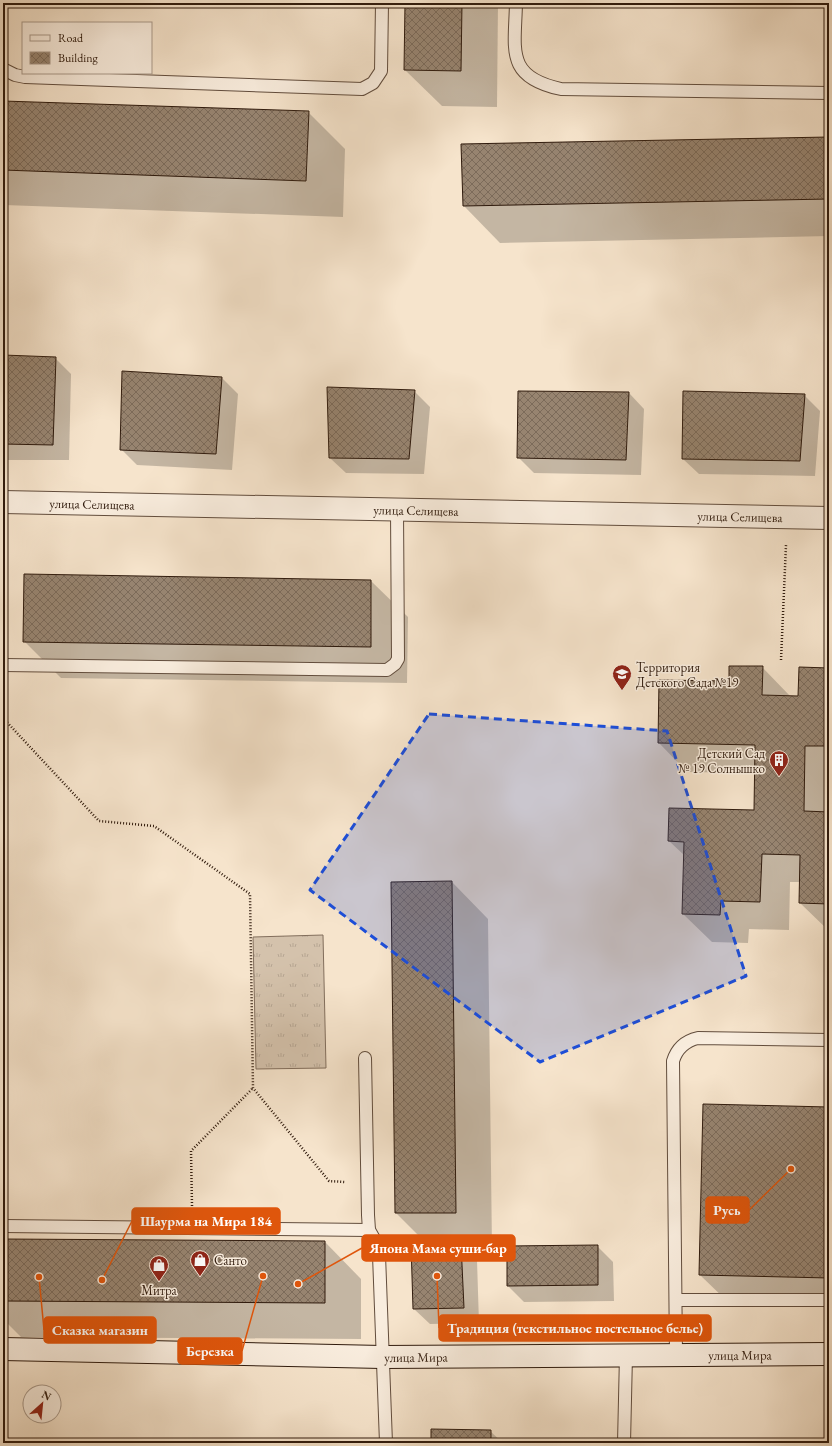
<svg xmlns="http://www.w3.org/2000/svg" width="832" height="1446" viewBox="0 0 832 1446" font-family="'EB Garamond',serif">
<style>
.grass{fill:url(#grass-tufts);stroke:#826e5c}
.shadow{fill:#0003}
.building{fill:url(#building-cross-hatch);stroke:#301b0d}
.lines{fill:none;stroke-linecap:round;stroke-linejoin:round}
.lane-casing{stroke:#624d3d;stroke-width:14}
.street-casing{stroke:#624d3d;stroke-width:24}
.secondary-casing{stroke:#301b0d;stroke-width:24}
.path{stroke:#301b0d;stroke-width:2.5;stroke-dasharray:1 2;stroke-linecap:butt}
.lane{stroke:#f9edde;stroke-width:12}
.street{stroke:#f9edde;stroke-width:22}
.secondary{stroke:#f9edde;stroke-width:22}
.marked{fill:#1d4ed8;fill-opacity:0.2;stroke:#1d4ed8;stroke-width:3;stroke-dasharray:8 5;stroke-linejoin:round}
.labels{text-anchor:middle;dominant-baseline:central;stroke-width:3;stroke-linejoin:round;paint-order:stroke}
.street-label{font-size:13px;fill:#301b0d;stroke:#f9edde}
.poi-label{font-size:13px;fill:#301b0d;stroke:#f9edde;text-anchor:start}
.leader{fill:none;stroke:#df560c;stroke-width:1.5}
.callout-dot{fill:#df560c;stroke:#f9edde;stroke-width:1.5}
.callout{fill:#df560c;stroke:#df560c;stroke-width:1.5}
.callout-label{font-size:14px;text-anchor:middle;font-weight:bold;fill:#fff}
</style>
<defs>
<pattern id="grass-tufts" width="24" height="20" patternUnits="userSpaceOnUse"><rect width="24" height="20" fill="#d4c2ac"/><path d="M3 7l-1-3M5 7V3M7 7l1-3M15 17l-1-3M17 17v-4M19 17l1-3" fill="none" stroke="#b6a693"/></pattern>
<pattern id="building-cross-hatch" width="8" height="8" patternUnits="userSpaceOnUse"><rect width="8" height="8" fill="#978470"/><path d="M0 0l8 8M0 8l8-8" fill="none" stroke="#7c6b5a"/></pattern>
</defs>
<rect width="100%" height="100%" fill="#f6e4cc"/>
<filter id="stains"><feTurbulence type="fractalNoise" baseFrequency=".005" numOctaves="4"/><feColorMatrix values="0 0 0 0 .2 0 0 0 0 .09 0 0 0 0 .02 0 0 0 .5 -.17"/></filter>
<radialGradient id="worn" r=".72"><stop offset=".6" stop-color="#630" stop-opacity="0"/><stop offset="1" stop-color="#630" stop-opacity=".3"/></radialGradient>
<path class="grass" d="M 323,935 L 326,1068 L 256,1069 L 253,937 Z"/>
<g class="shadow">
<path d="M 406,3 L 498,3 L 497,107 L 442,106 L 405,70 Z"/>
<path d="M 3,102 L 308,112 L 345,149 L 343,217 L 4,205 L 3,204 Z"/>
<path d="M 829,138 L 829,236 L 500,243 L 464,206 L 462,145 Z"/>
<path d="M 3,356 L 55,358 L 71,374 L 69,460 L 3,460 Z"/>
<path d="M 222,378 L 238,394 L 232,470 L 137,465 L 121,449 Z"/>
<path d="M 414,391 L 430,407 L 424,474 L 346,473 L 330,458 Z"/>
<path d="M 629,393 L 644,409 L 641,475 L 534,473 L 518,457 Z"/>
<path d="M 804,395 L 820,411 L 815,476 L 699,474 L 683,459 Z"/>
<path d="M 371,581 L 408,617 L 407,683 L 61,678 L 24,641 Z"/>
<path d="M 762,667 L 791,697 L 799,697 L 829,669 L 829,931 L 800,903 L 800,882 L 790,882 L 789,930 L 749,929 L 748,943 L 712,942 L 683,914 L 685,856 L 669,841 L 754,811 L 755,773 L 687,772 L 659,743 L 660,681 L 730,682 Z"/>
<path d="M 452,882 L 488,919 L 492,1249 L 466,1249 L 477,1260 L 479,1323 L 430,1324 L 414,1309 L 428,1245 L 396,1213 L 392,883 Z"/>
<path d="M 829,1108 L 829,1305 L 729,1303 L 700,1275 Z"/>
<path d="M 3,1240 L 325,1242 L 361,1279 L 361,1339 L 21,1337 L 3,1319 Z"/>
<path d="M 597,1246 L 613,1262 L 614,1301 L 524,1302 L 508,1286 L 508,1247 Z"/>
<path d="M 490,1431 L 503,1443 L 432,1443 Z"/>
</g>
<g class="building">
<path d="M 405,3 L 462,3 L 461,71 L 404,70 Z"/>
<path d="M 3,101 L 309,111 L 306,181 L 3,170 Z"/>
<path d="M 829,137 L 829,199 L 463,206 L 461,144 Z"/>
<path d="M 3,355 L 56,357 L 53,445 L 3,444 Z"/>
<path d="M 122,371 L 222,377 L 216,454 L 120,450 Z"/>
<path d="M 327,387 L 415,390 L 409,459 L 329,458 Z"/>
<path d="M 518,391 L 629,392 L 626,460 L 517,458 Z"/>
<path d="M 683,391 L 805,394 L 800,461 L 682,459 Z"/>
<path d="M 24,574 L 371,580 L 371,647 L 23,642 Z"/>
<path d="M 729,666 L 763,666 L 762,695 L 798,696 L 799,667 L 829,668 L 829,746 L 805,746 L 804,811 L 829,812 L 829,904 L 799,903 L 800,855 L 762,854 L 760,902 L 721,901 L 720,915 L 682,914 L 684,842 L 668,841 L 669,808 L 754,810 L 755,745 L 658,743 L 659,680 L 729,681 Z"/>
<path d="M 452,881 L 456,1213 L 395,1213 L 391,882 Z"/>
<path d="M 703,1104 L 829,1107 L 829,1278 L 699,1275 Z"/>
<path d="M 3,1239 L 325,1241 L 325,1303 L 3,1301 Z"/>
<path d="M 461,1243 L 464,1308 L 413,1309 L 411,1244 Z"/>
<path d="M 598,1245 L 598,1285 L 507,1286 L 507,1246 Z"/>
<path d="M 431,1429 L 491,1430 L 491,1443 L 431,1443 Z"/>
<rect x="532" y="1441" width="56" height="2"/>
</g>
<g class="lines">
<g class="lane-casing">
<g id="lane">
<path d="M 516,3 C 515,50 505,77 561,89 L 829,93"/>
<path d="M 3,69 L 15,75 L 25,77 L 362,89 L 373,83 L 381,71 L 382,3"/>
<path d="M 3,665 L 387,670 L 395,664 L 398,659 L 397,510"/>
<path d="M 365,1058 L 368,1215 L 369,1230 L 378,1246 L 379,1255 L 386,1443"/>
<path d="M 3,1226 L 369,1230"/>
<path d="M 676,1300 L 829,1300"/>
<path d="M 676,1355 L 673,1061 C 677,1048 685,1041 698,1038 L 829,1040"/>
<path d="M 624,1443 L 626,1355"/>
</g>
</g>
<g class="street-casing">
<g id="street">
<path id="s1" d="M 3,502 L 829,518"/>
</g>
</g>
<g class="secondary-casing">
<g id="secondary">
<path id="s2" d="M 3,1349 L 382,1357 L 829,1354"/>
</g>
</g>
<g class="path">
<path d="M 781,660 L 786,545"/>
<path d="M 3,718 L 99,821 L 154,826 L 250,894 L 253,1088 L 329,1181 L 345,1182"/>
<path d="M 192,1206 L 191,1151 L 253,1088"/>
</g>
<use href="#lane" class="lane"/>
<use href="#street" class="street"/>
<use href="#secondary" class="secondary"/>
</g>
<path class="marked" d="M 429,714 L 667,731 L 746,976 L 540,1062 L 310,890 Z"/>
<defs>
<g id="school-pin" transform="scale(1)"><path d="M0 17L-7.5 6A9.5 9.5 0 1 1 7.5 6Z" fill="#8f2418" stroke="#f9edde"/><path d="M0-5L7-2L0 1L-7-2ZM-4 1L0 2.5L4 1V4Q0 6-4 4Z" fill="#fff"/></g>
<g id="building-pin" transform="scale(1)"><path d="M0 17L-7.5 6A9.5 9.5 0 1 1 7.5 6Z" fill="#8f2418" stroke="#f9edde"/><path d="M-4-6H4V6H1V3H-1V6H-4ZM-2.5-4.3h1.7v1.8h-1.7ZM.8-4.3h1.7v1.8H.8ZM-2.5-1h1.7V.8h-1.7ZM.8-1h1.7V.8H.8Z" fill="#fff"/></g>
<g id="shop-pin" transform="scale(1)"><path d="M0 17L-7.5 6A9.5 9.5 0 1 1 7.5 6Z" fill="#8f2418" stroke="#f9edde"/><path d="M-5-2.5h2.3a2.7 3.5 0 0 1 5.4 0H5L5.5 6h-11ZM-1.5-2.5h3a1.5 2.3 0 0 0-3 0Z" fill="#fff"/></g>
</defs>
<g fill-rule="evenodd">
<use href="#school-pin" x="622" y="674"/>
<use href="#building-pin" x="779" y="760"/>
<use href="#shop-pin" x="200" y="1260"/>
<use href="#shop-pin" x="159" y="1265"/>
</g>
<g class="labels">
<g class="street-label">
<text stroke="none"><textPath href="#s1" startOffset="89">улица Селищева</textPath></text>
<text stroke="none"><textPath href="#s1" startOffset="413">улица Селищева</textPath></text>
<text stroke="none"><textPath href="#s1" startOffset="737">улица Селищева</textPath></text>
<text stroke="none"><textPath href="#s2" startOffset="737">улица Мира</textPath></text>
<text stroke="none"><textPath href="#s2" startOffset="413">улица Мира</textPath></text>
</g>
<g class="poi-label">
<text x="636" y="667">Территория<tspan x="636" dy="15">Детского Сада №19</tspan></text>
<text x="765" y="753" text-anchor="end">Детский Сад<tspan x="765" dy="15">№ 19 Солнышко</tspan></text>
<text x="214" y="1260">Санто</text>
<text x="159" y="1290" text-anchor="middle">Митра</text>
</g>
</g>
<path class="leader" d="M791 1169L749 1210M102 1280L132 1221M298 1284L362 1248M437 1276L439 1328M39 1277L44 1330M263 1276L242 1351"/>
<g class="callout-dot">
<circle cx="791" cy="1169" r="4"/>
<circle cx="102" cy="1280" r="4"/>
<circle cx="298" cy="1284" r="4"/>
<circle cx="437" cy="1276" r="4"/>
<circle cx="39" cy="1277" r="4"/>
<circle cx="263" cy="1276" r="4"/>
</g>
<g class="callout">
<rect x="706" y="1197" width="43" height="26" rx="4"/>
<rect x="132" y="1208" width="148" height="26" rx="4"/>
<rect x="362" y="1235" width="153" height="26" rx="4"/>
<rect x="439" y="1315" width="272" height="26" rx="4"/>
<rect x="44" y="1317" width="112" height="26" rx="4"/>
<rect x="178" y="1338" width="64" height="26" rx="4"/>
</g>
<g class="callout-label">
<text x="727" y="1215">Русь</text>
<text x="206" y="1226">Шаурма на Мира 184</text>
<text x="438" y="1253">Япона Мама суши-бар</text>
<text x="575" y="1333">Традиция (текстильное постельное белье)</text>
<text x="100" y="1335">Сказка магазин</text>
<text x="210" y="1356">Березка</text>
</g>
<rect width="832" height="1446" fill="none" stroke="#f6e4cc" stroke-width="16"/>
<rect x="4" y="4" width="824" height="1438" fill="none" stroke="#301b0d" stroke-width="2"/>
<rect x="8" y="8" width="816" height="1430" fill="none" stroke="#301b0d"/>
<rect x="22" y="22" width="130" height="52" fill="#f9edde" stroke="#a9998a"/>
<rect x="30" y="35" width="20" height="6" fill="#f9edde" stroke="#a9998a"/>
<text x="58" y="42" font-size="12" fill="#301b0d">Road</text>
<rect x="30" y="52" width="20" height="12" fill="url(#building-cross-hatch)" stroke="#a9998a"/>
<text x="58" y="62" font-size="12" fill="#301b0d">Building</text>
<g transform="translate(42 1404) rotate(27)"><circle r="19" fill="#f9edde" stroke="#a9998a"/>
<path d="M0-3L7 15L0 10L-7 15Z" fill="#8f2418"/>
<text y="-6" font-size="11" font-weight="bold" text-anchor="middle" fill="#301b0d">N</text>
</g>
<rect width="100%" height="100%" filter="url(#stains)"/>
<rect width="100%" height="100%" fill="url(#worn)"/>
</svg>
